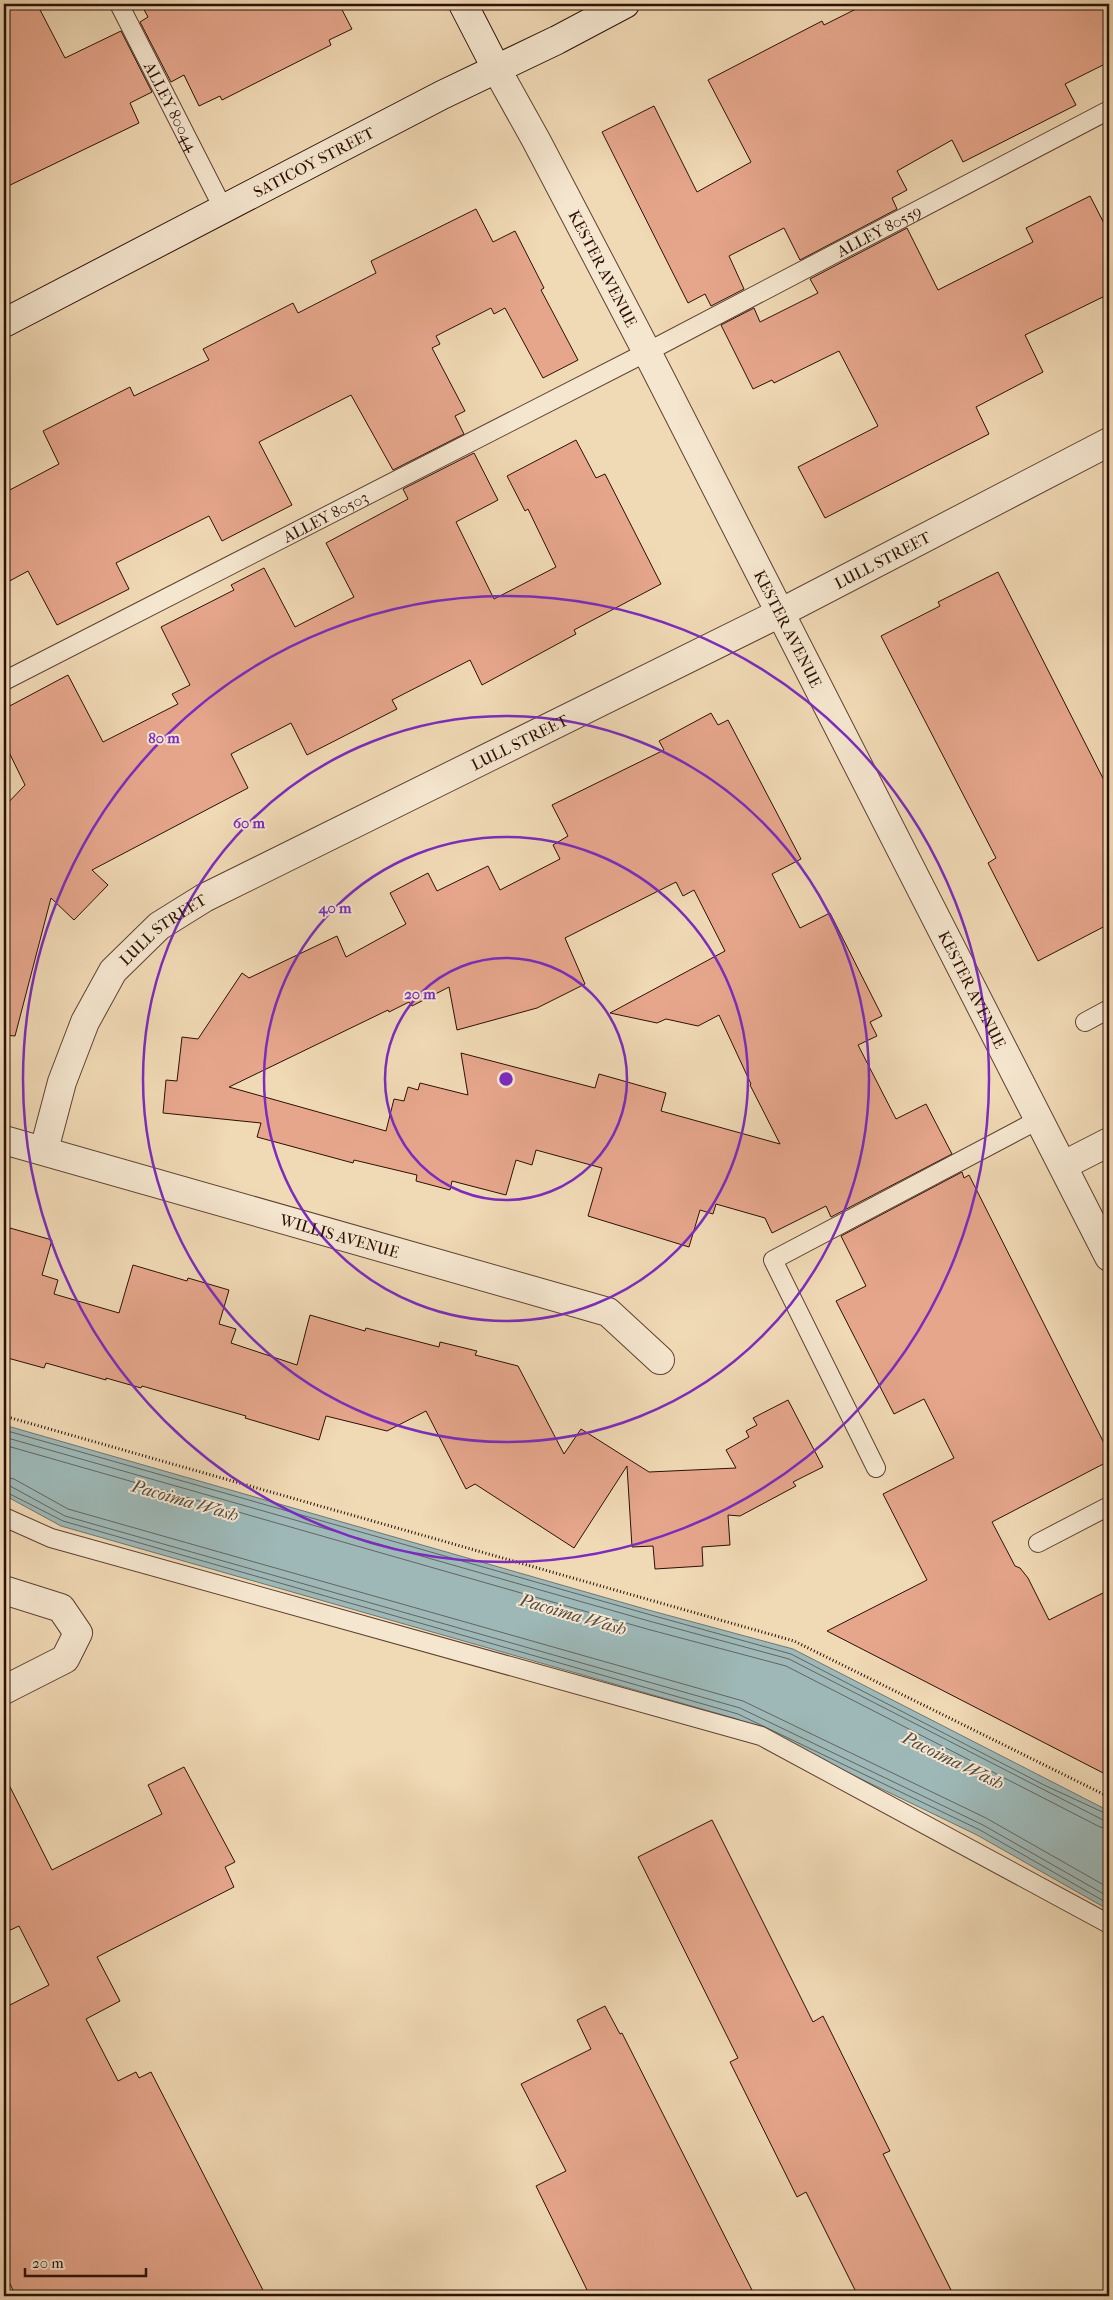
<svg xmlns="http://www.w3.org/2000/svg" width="1113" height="2300" viewBox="0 0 1113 2300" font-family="'IM FELL French Canon',serif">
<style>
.water{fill:#9db8b7;stroke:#707570}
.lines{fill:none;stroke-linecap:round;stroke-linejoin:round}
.shore{stroke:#64645e;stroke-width:1}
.building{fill:#e6a68c;stroke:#2c1005;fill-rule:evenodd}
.service-casing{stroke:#5d4231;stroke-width:20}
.minor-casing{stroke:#5d4231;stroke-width:30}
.tertiary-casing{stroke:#5d4231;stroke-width:30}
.secondary-casing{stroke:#2c1005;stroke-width:30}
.path{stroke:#2c1005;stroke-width:3;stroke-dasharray:1 2.5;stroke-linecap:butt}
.service{stroke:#f5e6cf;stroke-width:18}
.minor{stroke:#f5e6cf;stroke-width:28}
.tertiary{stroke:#f5e6cf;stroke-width:28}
.secondary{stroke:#f5e6cf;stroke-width:28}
.ring{fill:none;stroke:#7b2cbf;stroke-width:2.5}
.labels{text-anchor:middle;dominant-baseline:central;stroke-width:4;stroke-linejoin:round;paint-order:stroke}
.street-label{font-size:16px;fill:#2c1005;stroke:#f5e6cf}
.water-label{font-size:18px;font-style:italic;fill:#544b43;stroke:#f5e6cf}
.centre{fill:#7b2cbf;stroke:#f5e6cf;stroke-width:2.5}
.ring-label{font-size:15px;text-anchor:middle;font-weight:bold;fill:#7b2cbf;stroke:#f5e6cf;stroke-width:4;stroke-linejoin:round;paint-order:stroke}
</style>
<rect width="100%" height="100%" fill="#f0d9b5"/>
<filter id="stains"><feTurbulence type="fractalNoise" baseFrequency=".004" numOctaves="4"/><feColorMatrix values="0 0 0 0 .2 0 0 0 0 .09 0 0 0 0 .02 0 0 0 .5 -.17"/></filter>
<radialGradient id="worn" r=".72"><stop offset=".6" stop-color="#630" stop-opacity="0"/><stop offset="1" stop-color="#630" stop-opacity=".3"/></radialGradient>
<path class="water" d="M 4,1425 L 652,1611 L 793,1649 L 1109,1811 L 1109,1910 L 977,1835 L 737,1719 L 61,1526 L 4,1495 Z"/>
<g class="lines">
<g class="shore">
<path d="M 4,1430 L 651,1615 L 791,1654 L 1044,1785 L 1109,1815"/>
<path d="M 4,1437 L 649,1621 L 789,1659 L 1103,1820 L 1109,1821"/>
<path d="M 4,1445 L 647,1629 L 786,1666 L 1100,1827 L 1109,1829"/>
<path d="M 4,1477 L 14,1479 L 68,1509 L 743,1701 L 986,1818 L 1109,1888"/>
<path d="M 4,1485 L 10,1486 L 65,1516 L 740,1708 L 983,1825 L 1109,1897"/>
<path d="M 4,1491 L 63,1521 L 738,1714 L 980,1830 L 1109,1904"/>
</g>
</g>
<g class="building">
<path d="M 4,4 L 37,4 L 65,58 L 121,31 L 152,92 L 130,103 L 139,123 L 4,188 Z"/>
<path d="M 141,4 L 339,4 L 352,29 L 329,40 L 331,45 L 222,100 L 220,96 L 199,106 L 184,75 L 171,82 L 140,22 L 148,17 Z"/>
<path d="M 866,4 L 1109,4 L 1109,62 L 1065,84 L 1076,105 L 963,162 L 952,140 L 897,171 L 907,190 L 892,198 L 897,209 L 800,260 L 784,228 L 729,256 L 744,289 L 711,306 L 705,294 L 688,303 L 602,132 L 654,106 L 697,192 L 751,162 L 708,80 L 822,21 L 824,25 Z"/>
<path d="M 1090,196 L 1109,233 L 1109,294 L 1025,335 L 1043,372 L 976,407 L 989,434 L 825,518 L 798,467 L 878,426 L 839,351 L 774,383 L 772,380 L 753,389 L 721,325 L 754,308 L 760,322 L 818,293 L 810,279 L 907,228 L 938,290 L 1033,242 L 1026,228 Z"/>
<path d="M 476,209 L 493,242 L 515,231 L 544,288 L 541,290 L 578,360 L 543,378 L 505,308 L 494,314 L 491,308 L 436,336 L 440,344 L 432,348 L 465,411 L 455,416 L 464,434 L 393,470 L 351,395 L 259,442 L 292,505 L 222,541 L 209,516 L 116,563 L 129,589 L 57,625 L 28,571 L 4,584 L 4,493 L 59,464 L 43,431 L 130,387 L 134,396 L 209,360 L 203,349 L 293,303 L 298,313 L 376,273 L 371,261 Z"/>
<path d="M 576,440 L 596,478 L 605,474 L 661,584 L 574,630 L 576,634 L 482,685 L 470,660 L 392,700 L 397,709 L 307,755 L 291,723 L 231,754 L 248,788 L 92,870 L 108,885 L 74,920 L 51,898 L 15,1036 L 4,1035 L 4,807 L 25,785 L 4,742 L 4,709 L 68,675 L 103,742 L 178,704 L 172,694 L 190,685 L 161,627 L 234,590 L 231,585 L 264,568 L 295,627 L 354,597 L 326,543 L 408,499 L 403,489 L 474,453 L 498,500 L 456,522 L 494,599 L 556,567 L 528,509 L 525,511 L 507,476 Z"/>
<path d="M 998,572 L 1109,790 L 1109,924 L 1038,961 L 988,863 L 996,858 L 881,636 L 940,606 L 938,602 Z"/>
<path d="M 711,713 L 718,725 L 728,720 L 801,859 L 772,874 L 800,928 L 830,913 L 882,1016 L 870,1022 L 877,1036 L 858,1045 L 896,1119 L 926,1104 L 952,1154 L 831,1217 L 826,1206 L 772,1233 L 765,1218 L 716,1204 L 713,1214 L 700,1210 L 689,1247 L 588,1216 L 602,1168 L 536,1150 L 532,1165 L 516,1160 L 506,1195 L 452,1181 L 450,1190 L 416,1181 L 417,1175 L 354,1160 L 353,1163 L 257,1137 L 261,1123 L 163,1113 L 166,1080 L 177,1081 L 182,1037 L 198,1039 L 242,973 L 249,978 L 337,936 L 346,957 L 406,924 L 390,893 L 428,873 L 437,891 L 488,866 L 500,890 L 560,859 L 553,845 L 568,836 L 552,805 L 664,750 L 659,741 ZM 676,882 L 683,896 L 694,890 L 725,951 L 610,1013 L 657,1023 L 666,1019 L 698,1026 L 719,1015 L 751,1084 L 750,1085 L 780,1144 L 661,1111 L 666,1093 L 599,1074 L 595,1088 L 461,1053 L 468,1095 L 420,1083 L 418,1090 L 408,1087 L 404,1101 L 394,1099 L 386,1131 L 229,1087 L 388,1010 L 389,1012 L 409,1002 L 412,1006 L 449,987 L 457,1030 L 537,1008 L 585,984 L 565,938 Z"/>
<path d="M 962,1172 L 964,1178 L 969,1175 L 1109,1453 L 1109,1461 L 992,1522 L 1015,1566 L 1020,1568 L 1028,1578 L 1049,1620 L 1109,1590 L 1109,1776 L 827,1631 L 927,1580 L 883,1494 L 954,1458 L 924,1399 L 894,1414 L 836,1301 L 866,1286 L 841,1236 Z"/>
<path d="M 10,1228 L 52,1240 L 42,1275 L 58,1280 L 54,1294 L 119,1313 L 133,1265 L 187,1281 L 188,1278 L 229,1290 L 219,1324 L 236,1329 L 231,1343 L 297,1365 L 310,1315 L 365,1331 L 366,1328 L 439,1347 L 440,1342 L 477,1351 L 475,1355 L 518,1366 L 564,1454 L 581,1429 L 649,1472 L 736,1468 L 726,1450 L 749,1437 L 746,1431 L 757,1425 L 753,1418 L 788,1400 L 823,1467 L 793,1482 L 796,1486 L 740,1516 L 728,1515 L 730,1545 L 702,1547 L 703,1566 L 655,1569 L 653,1546 L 632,1547 L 627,1466 L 574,1548 L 475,1484 L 466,1489 L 426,1411 L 387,1431 L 326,1416 L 319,1440 L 245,1418 L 246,1416 L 142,1386 L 141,1388 L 106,1378 L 106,1380 L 46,1363 L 44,1368 L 4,1357 L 4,1250 Z"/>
<path d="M 184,1767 L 235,1862 L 225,1867 L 234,1887 L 97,1957 L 120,2001 L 86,2019 L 118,2081 L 136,2072 L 139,2078 L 151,2072 L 266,2296 L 16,2296 L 4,2272 L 4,2008 L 49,1985 L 19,1926 L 4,1933 L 4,1775 L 52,1870 L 162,1814 L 148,1785 Z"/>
<path d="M 712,1820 L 813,2022 L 823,2016 L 890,2151 L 883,2154 L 954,2296 L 858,2296 L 806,2192 L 797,2197 L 730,2062 L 738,2058 L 638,1857 Z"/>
<path d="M 605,2006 L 620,2034 L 622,2033 L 755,2296 L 590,2296 L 536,2186 L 566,2171 L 521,2084 L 591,2049 L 577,2020 Z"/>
</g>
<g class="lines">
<g class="service-casing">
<g id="service">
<path id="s1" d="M 119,4 L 224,210"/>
<path id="s2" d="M 4,681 L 647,352 L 1109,110"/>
<path d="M 1085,1022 L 1109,1009"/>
<path d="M 876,1468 L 773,1260 L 1040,1119"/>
<path d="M 4,1517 L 51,1538 L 761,1736 L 1109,1924"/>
<path d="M 1038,1543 L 1109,1506"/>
</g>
</g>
<g class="minor-casing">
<g id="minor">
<path id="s3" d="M 4,1140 L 608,1312 L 660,1360"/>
<path id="s4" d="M 44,1150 L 62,1082 L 85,1022 L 113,971 L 159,926 L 204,898 L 780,613 L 1109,442"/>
<path d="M 1064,1165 L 1109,1142"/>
<path d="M 4,1590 L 61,1608 L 78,1633 L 65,1659 L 4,1690"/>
</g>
</g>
<g class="tertiary-casing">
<g id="tertiary">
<path id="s5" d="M 497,70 L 536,140 L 647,352 L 1109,1257"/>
</g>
</g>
<g class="secondary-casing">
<g id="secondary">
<path d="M 463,4 L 497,70"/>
<path id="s6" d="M 4,323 L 442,95 L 557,40 L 625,4"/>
</g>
</g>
<path class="path" d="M 4,1416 L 794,1641 L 1109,1797"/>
<use href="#service" class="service"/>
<use href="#minor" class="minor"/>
<use href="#tertiary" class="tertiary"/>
<use href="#secondary" class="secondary"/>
</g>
<g class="ring">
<circle cx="506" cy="1079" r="121"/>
<circle cx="506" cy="1079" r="242"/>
<circle cx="506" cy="1079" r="363"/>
<circle cx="506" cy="1079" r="483"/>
</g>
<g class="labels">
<g class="street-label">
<text stroke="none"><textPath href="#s1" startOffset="115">ALLEY 80044</textPath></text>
<text stroke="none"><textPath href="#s6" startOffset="349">SATICOY STREET</textPath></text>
<text stroke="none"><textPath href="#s2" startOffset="984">ALLEY 80559</textPath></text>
<text stroke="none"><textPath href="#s5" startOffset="225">KESTER AVENUE</textPath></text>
<text stroke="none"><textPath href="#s2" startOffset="361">ALLEY 80503</textPath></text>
<text stroke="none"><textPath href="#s4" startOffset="1068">LULL STREET</textPath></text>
<text stroke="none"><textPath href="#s5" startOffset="630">KESTER AVENUE</textPath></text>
<text stroke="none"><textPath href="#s4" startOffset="662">LULL STREET</textPath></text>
<text stroke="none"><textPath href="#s4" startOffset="258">LULL STREET</textPath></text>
<text stroke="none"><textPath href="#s5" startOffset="1035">KESTER AVENUE</textPath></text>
<text stroke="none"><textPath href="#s3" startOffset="349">WILLIS AVENUE</textPath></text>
</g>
<g class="water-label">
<text transform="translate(185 1501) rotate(16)">Pacoima Wash</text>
<text transform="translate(573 1615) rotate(16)">Pacoima Wash</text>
<text transform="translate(953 1761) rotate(26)">Pacoima Wash</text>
</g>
</g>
<circle cx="506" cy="1079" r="8" class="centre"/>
<g class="ring-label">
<text x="164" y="743">80 m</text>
<text x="249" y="828">60 m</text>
<text x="335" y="913">40 m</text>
<text x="420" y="999">20 m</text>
</g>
<rect width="1113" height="2300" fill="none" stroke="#f0d9b5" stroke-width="20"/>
<rect x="5" y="5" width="1103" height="2290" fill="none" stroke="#2c1005" stroke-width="2.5"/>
<rect x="10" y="10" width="1093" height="2280" fill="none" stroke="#2c1005"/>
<path d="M25 2268v8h121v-8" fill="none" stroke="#2c1005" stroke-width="2.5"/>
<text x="32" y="2268" font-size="15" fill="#2c1005" stroke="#f5e6cf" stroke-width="4" paint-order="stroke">20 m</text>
<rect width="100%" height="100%" filter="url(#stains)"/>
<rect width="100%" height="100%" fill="url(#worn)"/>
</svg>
